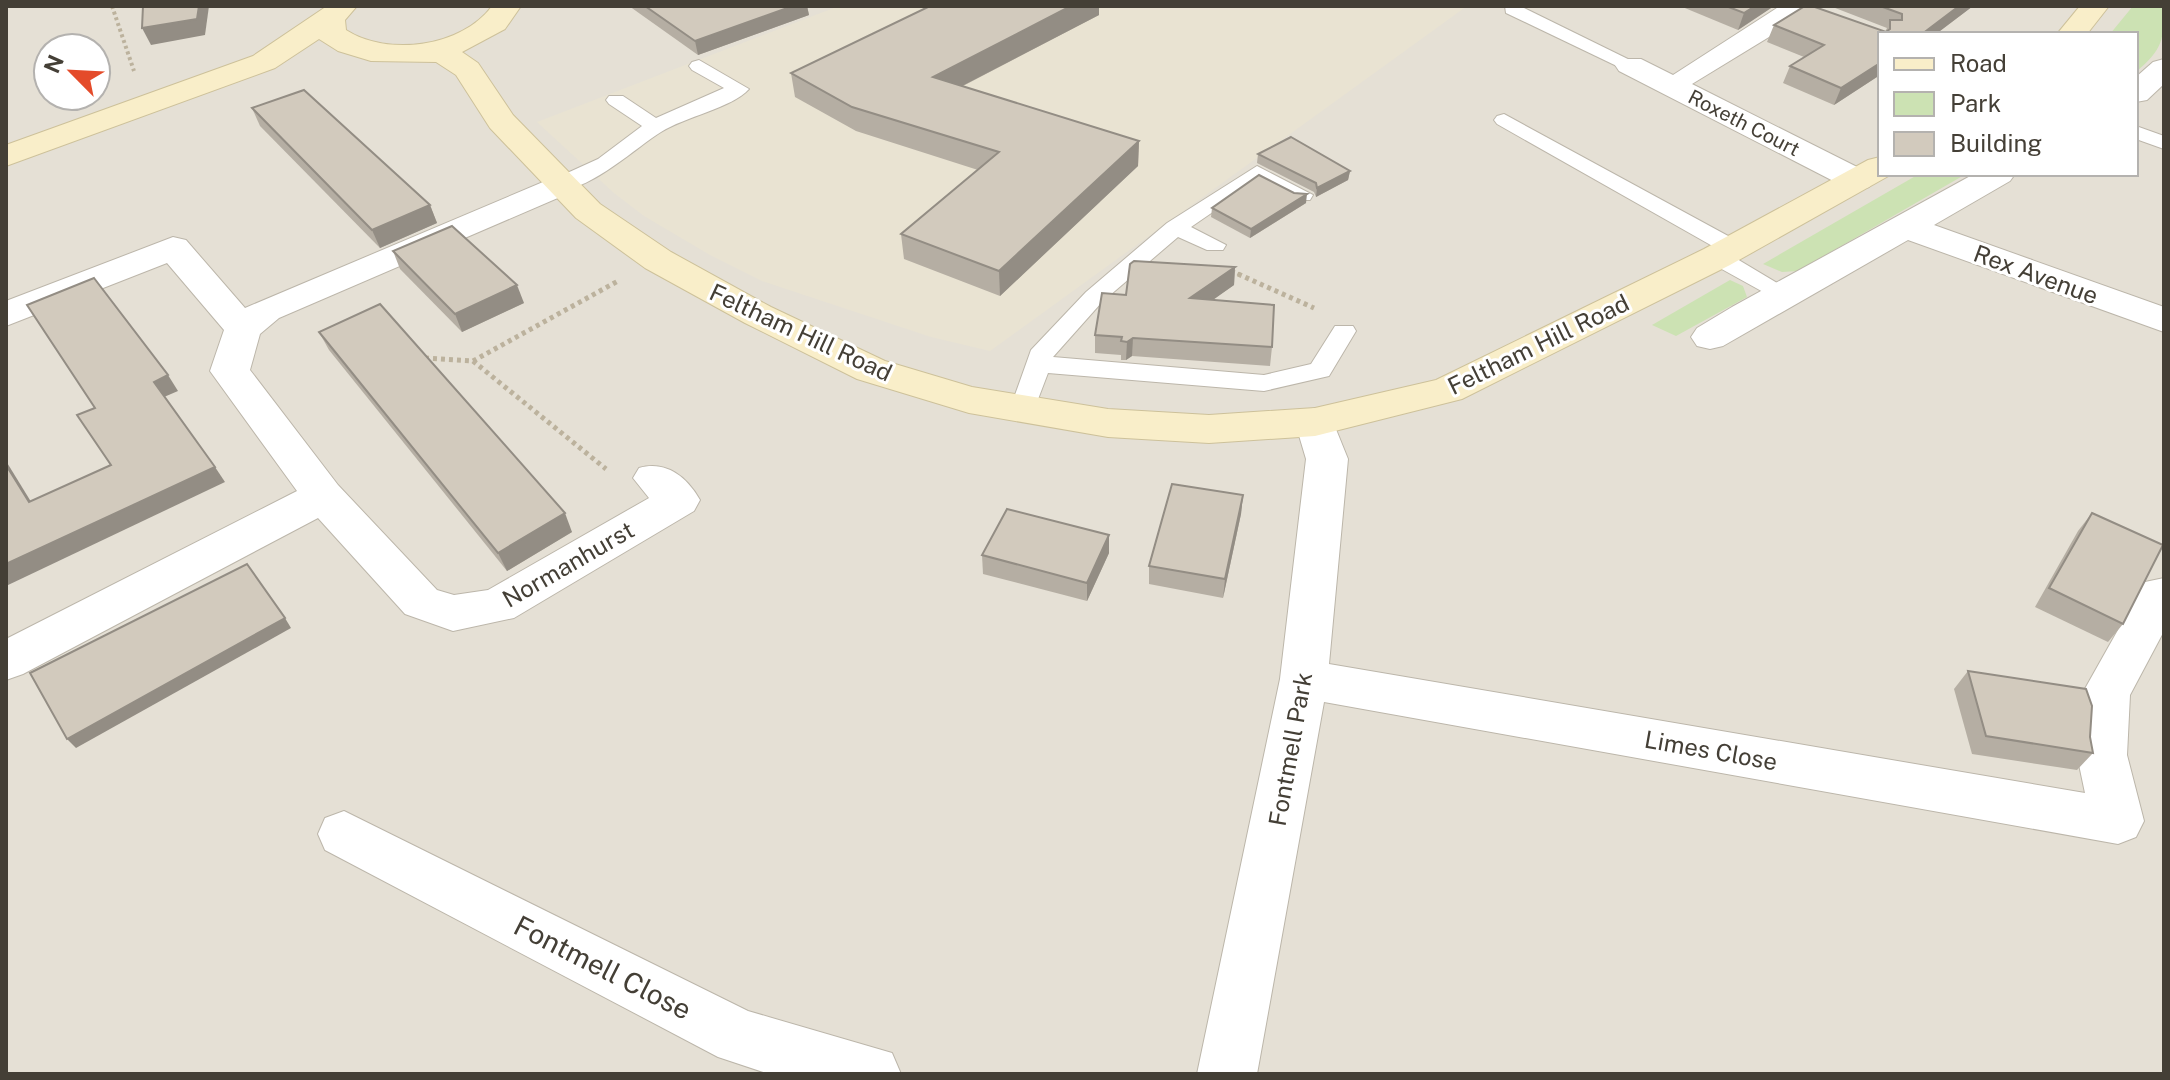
<svg xmlns="http://www.w3.org/2000/svg" width="2170" height="1080" viewBox="0 0 2170 1080" font-family="'Public Sans',sans-serif">
<style>
.residential{fill:#e5e0d5;fill-rule:evenodd}
.education{fill:#e9e3d2}
.green{fill:#cce2b3}
.lines{fill:none;stroke-linecap:round;stroke-linejoin:round}
.lane-casing{stroke:#bcb6aa;stroke-width:2}
.street-casing{stroke:#bcb6aa;stroke-width:2}
.secondary-casing{stroke:#cdc19a;stroke-width:2}
.path-far1{stroke:#bcb29d;stroke-width:4;stroke-dasharray:3 3;stroke-linecap:butt}
.path{stroke:#bcb29d;stroke-width:5;stroke-dasharray:4 4;stroke-linecap:butt}
.lane{fill:#fff;fill-rule:evenodd}
.street{fill:#fff;fill-rule:evenodd}
.secondary{fill:#f9eec9;fill-rule:evenodd}
.wall{fill:#b5aea3}
.shaded-wall{fill:#938d84}
.building{fill:#d2cabd;stroke:#938d84;stroke-width:2}
.labels{text-anchor:middle;dominant-baseline:central;stroke-width:6;stroke-linejoin:round;paint-order:stroke}
.far-street-label{font-size:20px;fill:#443f36;stroke:#fff}
.street-label{font-size:24px;fill:#443f36;stroke:#fff}
.near-street-label{font-size:28px;fill:#443f36;stroke:#fff}
</style>
<rect width="100%" height="100%" fill="#f1eee7"/>
<path class="residential" d="M 6,6 L 2164,6 L 2164,1074 L 6,1074 ZM 1880,34 L 2136,34 L 2136,174 L 1880,174 ZM 48,48 L 96,48 L 96,96 L 48,96 Z"/>
<path class="education" d="M 839,6 L 1467,6 L 990,351 L 931,337 L 762,281 L 710,255 L 644,216 L 614,193 L 537,122 Z"/>
<g class="green">
<path d="M 2133,6 L 2164,6 C 2164,40 2163,49 2136,72 L 2136,34 L 2110,34 Z"/>
<path d="M 1919,174 L 1966,174 L 1798,271 L 1782,272 L 1763,264 Z"/>
<path d="M 1730,280 L 1743,286 L 1747,297 L 1676,336 L 1652,325 Z"/>
</g>
<g class="lines">
<g class="lane-casing">
<g id="lane">
<path d="M 1505,6 L 1520,6 L 1640,65 L 1637,69 L 1623,69 L 1506,13 Z"/>
<path d="M 699,60 L 749,89 C 732,108 684,117 661,132 C 636,147 585,196 554,189 L 551,184 L 554,179 L 598,159 L 642,126 L 609,104 L 606,100 L 609,96 L 623,96 L 656,118 L 724,88 L 692,70 L 689,66 L 692,62 Z"/>
<path d="M 1504,114 L 1741,243 L 1744,248 L 1741,253 L 1727,253 L 1794,293 L 1782,300 L 1774,298 L 1709,262 L 1706,257 L 1709,252 L 1723,252 L 1497,124 L 1494,120 L 1497,116 Z"/>
<path d="M 2136,126 L 2164,136 L 2164,149 L 2136,139 Z"/>
<path d="M 1257,166 L 1313,195 L 1310,200 L 1294,200 L 1258,181 L 1191,227 L 1226,245 L 1223,250 L 1207,250 L 1178,237 L 1102,302 L 1053,357 L 1264,375 L 1311,364 L 1335,326 L 1353,326 L 1356,331 L 1329,376 L 1264,391 L 1048,373 L 1032,415 L 1014,415 L 1010,409 L 1031,350 L 1086,292 L 1167,223 Z"/>
</g>
</g>
<g class="street-casing">
<g id="street">
<path d="M 1780,6 L 1814,6 L 1810,12 L 1692,84 L 1869,173 L 1874,180 L 1869,187 L 1857,190 L 1845,187 L 1619,71 L 1615,65 L 1619,59 L 1641,59 L 1673,75 Z"/>
<path d="M 2164,59 L 2164,84 L 2147,100 L 2136,102 L 2136,77 L 2153,62 Z"/>
<path d="M 562,174 L 574,177 L 579,184 L 574,191 L 279,318 L 260,334 L 250,370 L 338,485 L 437,590 L 454,595 L 488,590 L 649,498 L 633,478 L 639,468 C 666,460 687,477 700,500 L 694,511 L 514,618 L 453,631 L 405,614 L 318,518 L 23,674 L 6,680 L 6,639 L 297,491 L 210,371 L 224,330 L 167,263 L 6,326 L 6,301 L 173,237 L 186,240 L 245,308 Z"/>
<path d="M 1974,174 L 2015,174 L 2010,181 L 1934,225 L 2164,307 L 2164,332 L 1908,240 L 1723,346 L 1710,349 L 1697,346 L 1691,337 L 1697,328 L 1732,307 Z"/>
<path d="M 1315,408 L 1329,412 L 1348,459 L 1329,664 L 2085,793 L 2077,755 L 2082,694 L 2145,582 L 2164,578 L 2164,631 L 2130,695 L 2127,755 L 2144,821 L 2136,837 L 2118,844 L 1324,702 L 1257,1074 L 1197,1074 L 1280,679 L 1306,459 L 1295,422 L 1301,412 Z"/>
<path d="M 344,811 L 748,1011 L 892,1053 L 901,1074 L 769,1074 L 718,1057 L 325,850 L 318,834 L 325,818 Z"/>
</g>
</g>
<g class="secondary-casing">
<g id="secondary">
<path d="M 327,6 L 357,6 L 345,20 L 346,30 C 388,57 462,47 492,6 L 521,6 L 505,29 L 462,52 L 478,63 L 513,115 L 600,204 L 671,252 L 771,307 L 885,361 L 972,387 L 1108,409 L 1209,415 L 1315,408 L 1436,380 L 1704,249 L 1868,160 L 1880,157 L 1880,174 L 1892,174 L 1730,265 L 1462,399 L 1315,436 L 1209,443 L 1108,437 L 969,413 L 857,379 L 745,323 L 645,268 L 576,218 L 490,128 L 456,75 L 436,62 L 371,61 L 338,51 L 319,39 L 275,68 L 6,166 L 6,145 L 253,56 Z"/>
<path d="M 2080,6 L 2109,6 L 2087,34 L 2057,34 Z"/>
</g>
</g>
<g class="path-far1">
<path d="M 112,6 L 134,71"/>
<path d="M 1232,271 L 1243,276"/>
</g>
<g class="path">
<path d="M 1238,274 L 1314,308"/>
<path d="M 425,358 L 473,361 L 618,281"/>
<path d="M 473,361 L 606,469"/>
</g>
<use href="#lane" class="lane"/>
<use href="#street" class="street"/>
<use href="#secondary" class="secondary"/>
</g>
<g class="wall">
<path d="M 629,6 L 807,6 L 809,15 L 698,55 Z"/>
<path d="M 981,6 L 1099,6 L 1099,15 L 963,86 L 1139,141 L 1138,166 L 1000,296 L 904,259 L 901,234 L 978,170 L 856,131 L 795,97 L 791,73 Z"/>
<path d="M 1680,6 L 1774,6 L 1738,30 Z"/>
<path d="M 1830,6 L 1973,6 L 1936,34 L 1880,34 L 1880,75 L 1834,105 L 1783,83 L 1790,66 L 1804,57 L 1767,42 L 1774,25 L 1885,32 L 1887,28 Z"/>
<path d="M 252,108 L 430,205 L 437,223 L 380,248 L 260,126 Z"/>
<path d="M 1258,154 L 1350,171 L 1348,180 L 1316,197 L 1314,192 L 1257,163 Z"/>
<path d="M 1306,203 L 1250,238 L 1211,217 L 1212,208 Z"/>
<path d="M 393,251 L 524,303 L 462,332 L 400,269 Z"/>
<path d="M 1235,267 L 1234,285 L 1212,300 L 1272,347 L 1270,366 L 1132,356 L 1126,360 L 1121,360 L 1121,355 L 1095,353 L 1095,335 L 1126,295 Z"/>
<path d="M 319,332 L 572,532 L 507,571 L 329,350 Z"/>
<path d="M 1243,495 L 1241,514 L 1223,598 L 1149,584 L 1149,566 Z"/>
<path d="M 2092,513 L 2123,624 L 2108,642 L 2035,607 L 2078,531 Z"/>
<path d="M 1109,535 L 1109,553 L 1087,601 L 983,574 L 982,555 Z"/>
<path d="M 1968,671 L 2090,737 L 2093,753 L 2077,770 L 1972,754 L 1954,689 Z"/>
</g>
<g class="shaded-wall">
<path d="M 199,6 L 209,6 L 205,35 L 151,45 L 142,28 Z"/>
<path d="M 793,6 L 807,6 L 809,15 L 698,55 L 695,41 Z"/>
<path d="M 1071,6 L 1099,6 L 1099,15 L 935,100 L 933,77 Z"/>
<path d="M 1755,6 L 1774,6 L 1738,30 L 1744,13 Z"/>
<path d="M 1959,6 L 1973,6 L 1936,34 L 1922,34 Z"/>
<path d="M 1880,63 L 1880,75 L 1834,105 L 1841,88 Z"/>
<path d="M 1139,141 L 1138,166 L 1000,296 L 999,271 Z"/>
<path d="M 1350,171 L 1348,180 L 1316,197 L 1317,188 Z"/>
<path d="M 1307,194 L 1306,203 L 1250,238 L 1251,229 Z"/>
<path d="M 430,205 L 437,223 L 380,248 L 372,230 Z"/>
<path d="M 1235,267 L 1234,285 L 1189,317 L 1190,298 Z"/>
<path d="M 517,285 L 524,303 L 462,332 L 455,314 Z"/>
<path d="M 1133,338 L 1132,356 L 1126,360 L 1127,342 Z"/>
<path d="M 168,375 L 178,391 L 164,397 L 154,382 Z"/>
<path d="M 6,461 L 41,518 L 29,502 L 6,465 Z"/>
<path d="M 215,467 L 225,482 L 6,586 L 6,564 Z"/>
<path d="M 1243,495 L 1241,514 L 1223,598 L 1225,579 Z"/>
<path d="M 565,513 L 572,532 L 507,571 L 498,553 Z"/>
<path d="M 1109,535 L 1109,553 L 1087,601 L 1087,583 Z"/>
<path d="M 285,618 L 291,628 L 76,748 L 67,739 Z"/>
</g>
<g class="building">
<path d="M 143,6 L 199,6 L 197,19 L 142,28 Z"/>
<path d="M 645,6 L 793,6 L 695,41 Z"/>
<path d="M 930,6 L 1071,6 L 933,77 L 1139,141 L 999,271 L 901,234 L 999,152 L 852,107 L 791,73 Z"/>
<path d="M 1726,6 L 1755,6 L 1744,13 Z"/>
<path d="M 1805,6 L 1812,6 L 1886,32 L 1890,29 L 1890,20 L 1902,20 L 1902,14 L 1880,6 L 1959,6 L 1922,34 L 1880,34 L 1880,63 L 1841,88 L 1790,66 L 1824,45 L 1774,25 Z"/>
<path d="M 304,90 L 430,205 L 372,230 L 252,108 Z"/>
<path d="M 1291,137 L 1350,171 L 1317,188 L 1316,183 L 1258,154 Z"/>
<path d="M 1259,175 L 1294,193 L 1307,194 L 1251,229 L 1212,208 Z"/>
<path d="M 452,226 L 517,285 L 455,314 L 393,251 Z"/>
<path d="M 1134,261 L 1235,267 L 1190,298 L 1274,305 L 1272,347 L 1133,338 L 1127,342 L 1121,341 L 1122,337 L 1095,335 L 1102,293 L 1126,295 L 1130,264 Z"/>
<path d="M 94,278 L 168,375 L 154,382 L 215,467 L 6,564 L 6,465 L 29,502 L 111,465 L 77,415 L 95,408 L 27,305 Z"/>
<path d="M 380,304 L 565,513 L 498,553 L 319,332 Z"/>
<path d="M 1172,484 L 1243,495 L 1225,579 L 1149,566 Z"/>
<path d="M 1007,509 L 1109,535 L 1087,583 L 982,555 Z"/>
<path d="M 2092,513 L 2163,545 L 2123,624 L 2049,588 Z"/>
<path d="M 247,564 L 285,618 L 67,739 L 30,673 Z"/>
<path d="M 1968,671 L 2086,689 L 2092,706 L 2090,737 L 2093,753 L 1986,736 Z"/>
</g>
<g class="labels">
<g class="far-street-label">
<text transform="translate(1744 123) rotate(27)">Roxeth Court</text>
</g>
<g class="street-label">
<text transform="translate(2036 274) rotate(20)">Rex Avenue</text>
<text transform="translate(801 332) rotate(25)">Feltham Hill Road</text>
<text transform="translate(1538 344) rotate(-26)">Feltham Hill Road</text>
<text transform="translate(568 564) rotate(-30)">Normanhurst</text>
<text transform="translate(1290 749) rotate(-80)">Fontmell Park</text>
<text transform="translate(1711 750) rotate(10)">Limes Close</text>
</g>
<g class="near-street-label">
<text transform="translate(603 967) rotate(27)">Fontmell Close</text>
</g>
</g>
<rect width="2170" height="1080" fill="none" stroke="#443f36" stroke-width="16"/>
<rect x="1878" y="32" width="260" height="144" fill="#ffffff" stroke="#b4b2af" stroke-width="2"/>
<rect x="1894" y="58" width="40" height="12" fill="#f9eec9" stroke="#b4b2af" stroke-width="2"/>
<text x="1950" y="72" font-size="24" fill="#443f36">Road</text>
<rect x="1894" y="92" width="40" height="24" fill="#cce2b3" stroke="#b4b2af" stroke-width="2"/>
<text x="1950" y="112" font-size="24" fill="#443f36">Park</text>
<rect x="1894" y="132" width="40" height="24" fill="#d2cabd" stroke="#b4b2af" stroke-width="2"/>
<text x="1950" y="152" font-size="24" fill="#443f36">Building</text>
<g transform="translate(72 72) rotate(294)"><circle r="38" fill="#ffffff" stroke="#b4b2af" stroke-width="2"/>
<path d="M0-6L14 30L0 20L-14 30Z" fill="#e44b2a"/>
<text y="-12" font-size="22" font-weight="bold" text-anchor="middle" fill="#443f36">N</text>
</g>
</svg>
